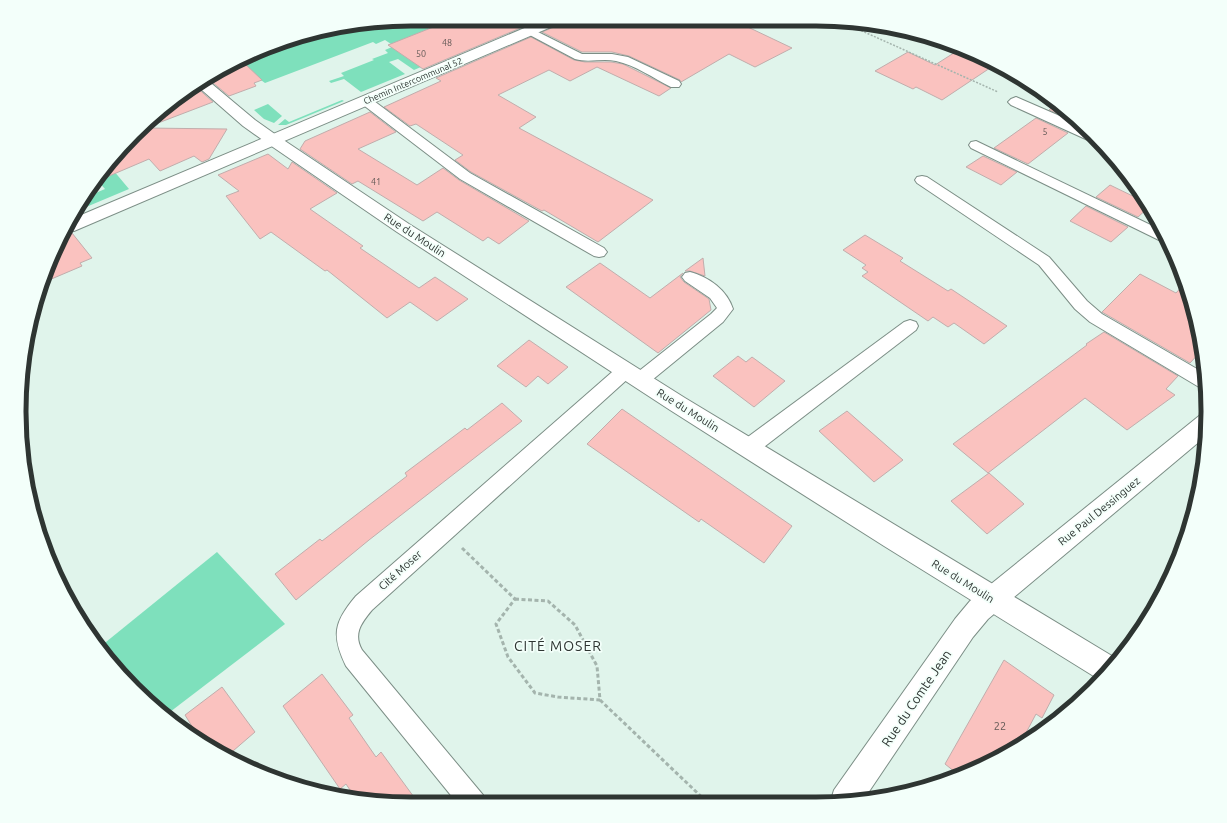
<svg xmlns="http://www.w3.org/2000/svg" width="1227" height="823" viewBox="0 0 1227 823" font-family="Ubuntu,sans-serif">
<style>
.green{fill:#7ee0bc}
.building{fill:#fac2bf;stroke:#c1adac}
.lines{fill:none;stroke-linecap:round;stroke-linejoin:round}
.service-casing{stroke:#7c8e86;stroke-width:2}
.minor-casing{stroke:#7c8e86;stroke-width:2}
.tertiary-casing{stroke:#7c8e86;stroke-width:2}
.secondary-casing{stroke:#7c8e86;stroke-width:2}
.path-far1{stroke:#a4b4ad;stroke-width:1.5;stroke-dasharray:2 1.5;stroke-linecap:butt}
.path{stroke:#a4b4ad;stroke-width:3;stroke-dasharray:4 2.5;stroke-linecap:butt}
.service{fill:#fff;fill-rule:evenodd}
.minor{fill:#fff;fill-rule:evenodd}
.tertiary{fill:#fff;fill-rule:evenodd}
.secondary{fill:#fff;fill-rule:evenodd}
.labels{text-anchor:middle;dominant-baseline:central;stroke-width:3.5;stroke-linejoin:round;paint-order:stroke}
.number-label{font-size:9px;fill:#615855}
.far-street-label{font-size:9px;fill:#2e3532;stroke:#f3fffa}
.street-label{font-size:11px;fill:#2e3532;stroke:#f3fffa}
.near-number-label{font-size:11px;fill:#615855}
.near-street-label{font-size:13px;fill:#2e3532;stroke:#f3fffa}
.near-neighbourhood-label{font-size:14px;letter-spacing:1px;fill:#2e3532;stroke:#f3fffa}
.rim{fill:none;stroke:#2e3532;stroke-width:5}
</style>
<rect width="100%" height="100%" fill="#e0f4eb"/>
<g class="green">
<path d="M 498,21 L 432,27 L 394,46 L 385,40 L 376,44 L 373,42 L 265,83 L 239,64 L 249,61 L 247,59 L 286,40 L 360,22 Z"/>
<path d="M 392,47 L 444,57 L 414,70 L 398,59 L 389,62 L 405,74 L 361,92 L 344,79 L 331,83 L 329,81 L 344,76 L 341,73 L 374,60 L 372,59 L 388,53 L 385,50 Z"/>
<path d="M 342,100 L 344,101 L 286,125 L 278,125 L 285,119 L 289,122 Z"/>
<path d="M 268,104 L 282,116 L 274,123 L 264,119 L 254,110 Z"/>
<path d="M 108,164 L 129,189 L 79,210 L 86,197 L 105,189 L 97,180 Z"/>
<path d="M 217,552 L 285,624 L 166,715 L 134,689 L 101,646 Z"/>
</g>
<g class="building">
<path d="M 733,20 L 792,48 L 755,67 L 729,54 L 681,82 L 680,80 L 629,56 L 612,52 L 582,52 L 542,32 L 559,25 L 561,21 Z"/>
<path d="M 517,21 L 537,21 L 423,69 L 388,45 L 446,22 Z"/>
<path d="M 531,37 L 574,60 L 585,62 L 611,62 L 623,64 L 671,88 L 659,96 L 597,67 L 570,81 L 549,70 L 498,95 L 536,117 L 519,128 L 653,200 L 598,242 L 544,210 L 542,211 L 471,172 L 455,160 L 463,155 L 416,124 L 410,126 L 384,107 L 441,81 L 436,78 Z"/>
<path d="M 960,49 L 989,60 L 996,64 L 942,100 L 916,87 L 913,89 L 875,71 L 908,52 L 935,65 Z"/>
<path d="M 242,61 L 262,80 L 254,83 L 256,86 L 229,96 L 207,78 Z"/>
<path d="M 194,85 L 213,102 L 145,128 L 227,129 L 209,159 L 202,162 L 194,156 L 160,171 L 149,159 L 95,182 L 100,172 L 153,117 Z"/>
<path d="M 1057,104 L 1080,123 L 1049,110 Z"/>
<path d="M 370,112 L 396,132 L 358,149 L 417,185 L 443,168 L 459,180 L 529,221 L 499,244 L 488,237 L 483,241 L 437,212 L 423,221 L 358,181 L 352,184 L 300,149 L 305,141 Z"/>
<path d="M 1036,118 L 1068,133 L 1028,164 L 994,148 Z"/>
<path d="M 268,154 L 288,169 L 292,162 L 337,193 L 310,209 L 363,246 L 360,248 L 419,288 L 435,277 L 468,299 L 437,321 L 410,302 L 387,318 L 327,270 L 325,271 L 271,232 L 260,239 L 226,196 L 239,191 L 218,175 Z"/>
<path d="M 983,156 L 1017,172 L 1001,185 L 966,167 Z"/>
<path d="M 1110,185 L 1147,203 L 1149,207 L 1138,217 L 1096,197 Z"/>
<path d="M 1086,206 L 1128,227 L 1111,242 L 1070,221 Z"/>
<path d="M 65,233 L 72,233 L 92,258 L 80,263 L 82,266 L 42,283 L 49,262 Z"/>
<path d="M 865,235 L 903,258 L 900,261 L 948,291 L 951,289 L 1007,326 L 984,344 L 954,323 L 948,327 L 933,317 L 928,321 L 862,276 L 868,272 L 862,268 L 866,265 L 843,250 Z"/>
<path d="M 703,258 L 705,276 L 690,271 L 685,271 Z"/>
<path d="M 600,263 L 650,298 L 683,273 L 680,277 L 684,282 L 709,299 L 711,310 L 658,353 L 566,287 Z"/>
<path d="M 1140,274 L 1176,293 L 1185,283 L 1200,335 L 1202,350 L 1190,363 L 1102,312 Z"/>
<path d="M 1104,332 L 1178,376 L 1166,389 L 1175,395 L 1127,430 L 1085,398 L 988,473 L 953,444 L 1087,345 L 1086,344 Z"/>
<path d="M 529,340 L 568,367 L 548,384 L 538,376 L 526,387 L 497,366 Z"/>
<path d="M 738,356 L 746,362 L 752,357 L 785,381 L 754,407 L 713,376 Z"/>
<path d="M 502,403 L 522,421 L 369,540 L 296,600 L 275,574 L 320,539 L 322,541 L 407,476 L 405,473 L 465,428 L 467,430 Z"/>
<path d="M 622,409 L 792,526 L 764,563 L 701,519 L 699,522 L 587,444 Z"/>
<path d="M 847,411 L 903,460 L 874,482 L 819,431 Z"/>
<path d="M 989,473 L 1024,504 L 987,534 L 951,501 Z"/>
<path d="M 1004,660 L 1054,695 L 1042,718 L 1036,714 L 1019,746 L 960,776 L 945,764 Z"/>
<path d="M 322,674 L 353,715 L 349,718 L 376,757 L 381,752 L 419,804 L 356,799 L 346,784 L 340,789 L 283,706 Z"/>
<path d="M 222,687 L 255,732 L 226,757 L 203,744 L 185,715 Z"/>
</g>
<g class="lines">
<g class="service-casing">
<g id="service">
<path d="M 530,28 L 582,54 L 612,54 L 628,57 L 679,81 L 681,84 L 679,87 L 671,87 C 653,78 635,65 616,61 C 602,58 589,63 575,59 L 526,33 L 524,31 Z"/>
<path d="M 366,97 L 370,98 L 470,173 L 604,248 L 607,252 L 604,256 L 599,257 L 594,256 L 460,179 L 362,104 L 360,101 L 362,98 Z"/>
<path d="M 976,141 L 1161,230 L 1168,242 L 1161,241 L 971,148 L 969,145 L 971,142 Z"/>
<path d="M 922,176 L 927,177 L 1049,257 L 1087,301 L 1102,314 L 1204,373 L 1206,389 L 1199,387 L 1090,322 L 1075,309 L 1039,265 L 917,183 L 915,180 L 917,177 Z"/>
<path d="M 690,272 C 709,277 727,290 733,309 L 723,322 L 646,385 L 640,387 L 634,385 L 631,380 L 634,375 L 711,314 L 717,308 L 710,298 L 685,281 L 682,277 L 685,273 Z"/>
<path d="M 910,320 L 916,322 L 918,326 L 916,330 L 755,454 L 748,456 L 741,454 L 739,448 L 741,442 L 904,322 Z"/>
<path d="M 625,364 L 631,366 L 634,371 L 631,376 L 372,610 C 361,623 353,634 362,650 L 483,795 L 487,804 L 458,804 L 346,666 C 331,635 334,622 356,596 L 619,366 Z"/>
</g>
</g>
<g class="minor-casing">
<g id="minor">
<path d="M 206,79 L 255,120 L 279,137 L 281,140 L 279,143 L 273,145 L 267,143 L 243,126 L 195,84 Z"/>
<path d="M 1016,97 L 1085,127 L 1100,142 L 1090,141 L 1011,105 L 1008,102 L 1011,99 Z"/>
<path d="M 1208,413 L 1206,436 L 988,619 L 973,637 L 864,799 L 830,803 L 834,790 L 955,619 L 970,601 L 1199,416 Z"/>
</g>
</g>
<g class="tertiary-casing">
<path id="tertiary" d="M 273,135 L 279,137 L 409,224 L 685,398 L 1117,659 L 1100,680 L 884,546 L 670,410 L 397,232 L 267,143 L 265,140 L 267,137 Z"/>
</g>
<g class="secondary-casing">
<path id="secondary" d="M 541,21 L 560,21 L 558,24 L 74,231 L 66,232 L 74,218 Z"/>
</g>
<path class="path-far1" d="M 842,22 L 998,92"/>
<g class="path">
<path d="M 462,548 L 515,599"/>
<path d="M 515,599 L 548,601 L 575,625 L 597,666 L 600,700 L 558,697 L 535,693 L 508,657 L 496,624 Z"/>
<path d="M 600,700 L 709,804"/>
</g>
<use href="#service" class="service"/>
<use href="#minor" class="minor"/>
<use href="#tertiary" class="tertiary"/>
<use href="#secondary" class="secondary"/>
</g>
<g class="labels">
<g class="number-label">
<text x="447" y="43">48</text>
<text x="421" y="54">50</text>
<text x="1045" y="132">5</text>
<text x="376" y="182">41</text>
</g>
<g class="far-street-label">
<text transform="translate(413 81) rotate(-23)">Chemin Intercommunal 52</text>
</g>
<g class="street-label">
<text transform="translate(415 235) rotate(33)">Rue du Moulin</text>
<text transform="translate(688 410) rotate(32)">Rue du Moulin</text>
<text transform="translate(1099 511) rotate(-39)">Rue Paul Dessinguez</text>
<text transform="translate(400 570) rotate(-42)">Cité Moser</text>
<text transform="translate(963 581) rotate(32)">Rue du Moulin</text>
</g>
<g class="near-number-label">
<text x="1000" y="726">22</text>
</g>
<g class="near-street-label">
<text transform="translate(916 698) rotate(-56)">Rue du Comte Jean</text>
</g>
<g class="near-neighbourhood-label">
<text x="558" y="646">CITÉ MOSER</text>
</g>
</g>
<path d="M0 0H1227V823H0ZM411 26H816A385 385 0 0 1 1201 411V412A385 385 0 0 1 816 797H411A385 385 0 0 1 26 412V411A385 385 0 0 1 411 26Z" fill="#f3fffa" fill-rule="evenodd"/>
<path class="rim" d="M411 26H816A385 385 0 0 1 1201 411V412A385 385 0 0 1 816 797H411A385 385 0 0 1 26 412V411A385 385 0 0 1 411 26Z"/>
</svg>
